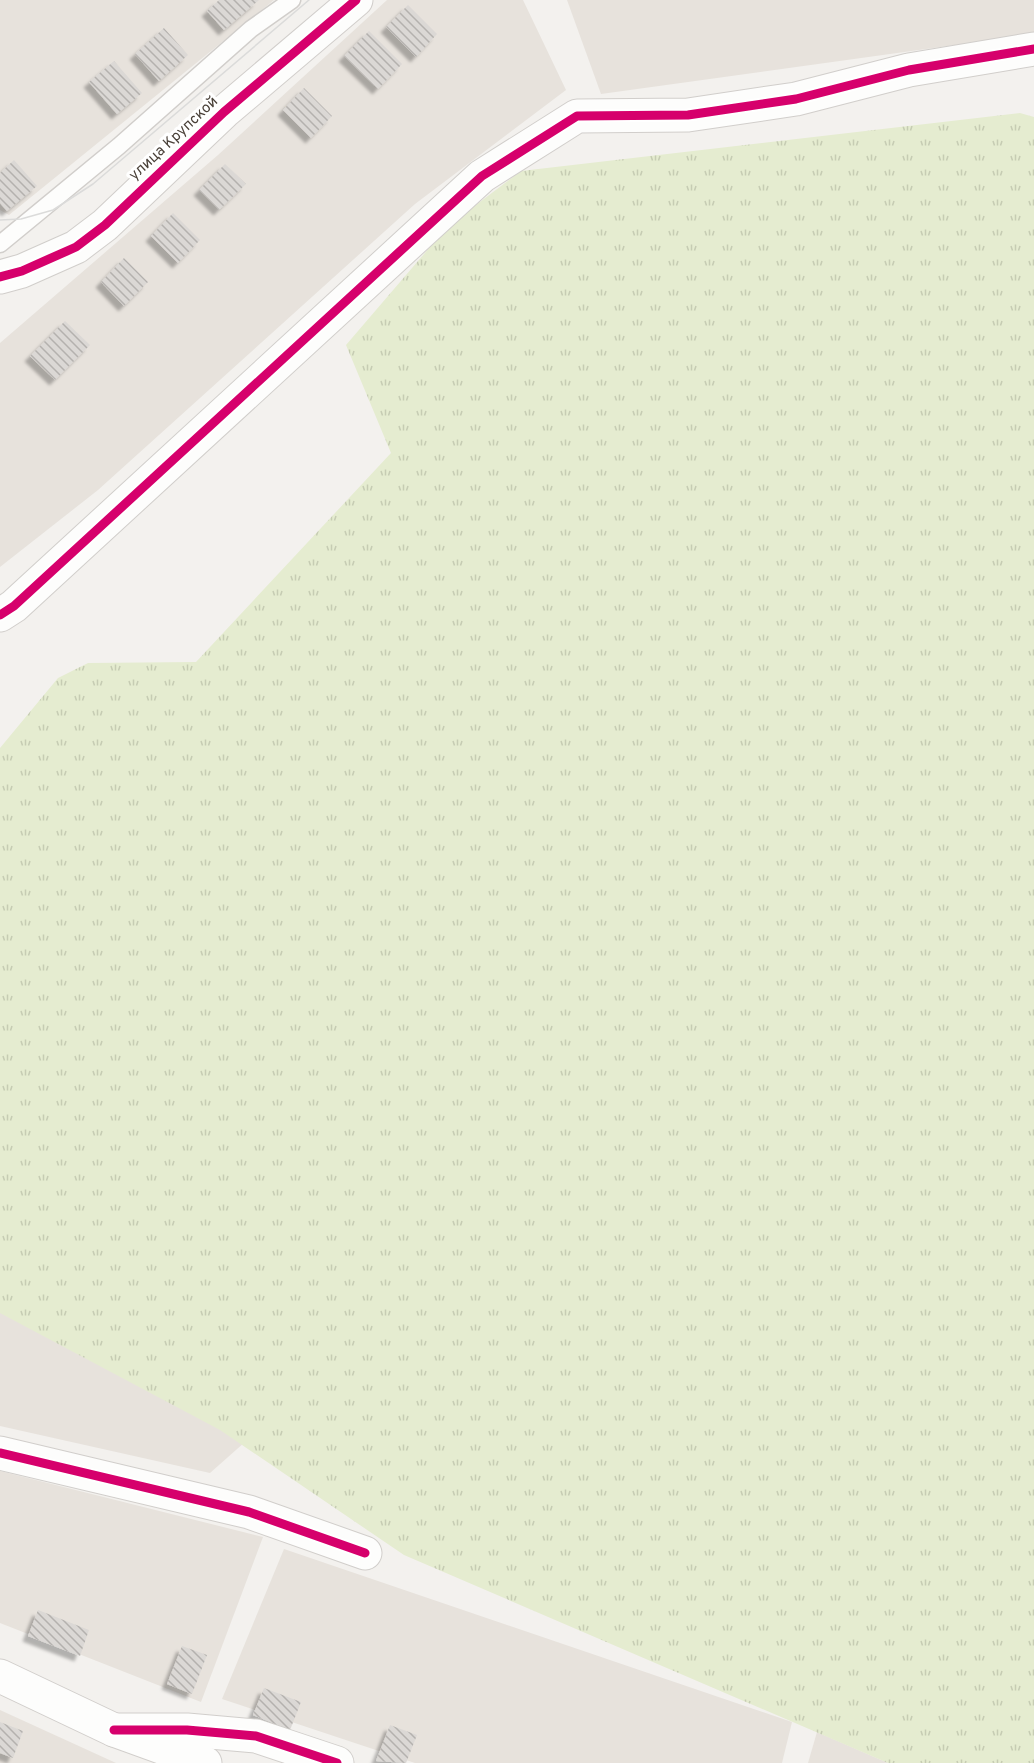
<svg xmlns="http://www.w3.org/2000/svg" width="1034" height="1763" viewBox="0 0 1034 1763" font-family="Overpass,sans-serif">
<style>
.residential{fill:#e7e2dc}
.grass{fill:url(#grass-tufts)}
.building{fill:url(#building-back-hatch);filter:url(#shadow)}
.lines{fill:none;stroke-linecap:round;stroke-linejoin:round}
.lane-casing{stroke:#d1cecb;stroke-width:19}
.street-casing{stroke:#d1cecb;stroke-width:35}
.lane{stroke:#fdfdfc;stroke-width:16}
.street{stroke:#fdfdfc;stroke-width:33}
.tram{stroke:#dbdbda;stroke-width:1.5}
.cycleway-casing{stroke:#fff;stroke-width:13}
.cycleway{stroke:#d6006c;stroke-width:9}
.labels{text-anchor:middle;dominant-baseline:central;stroke-width:6;stroke-linejoin:round;paint-order:stroke}
.street-label{font-size:15px;fill:#4a4139;stroke:#fff}
</style>
<defs>
<pattern id="grass-tufts" width="24" height="20" patternUnits="userSpaceOnUse" patternTransform="scale(1.5)"><rect width="24" height="20" fill="#e5ecd0"/><path d="M3 7l-1-3M5 7V3M7 7l1-3M15 17l-1-3M17 17v-4M19 17l1-3" fill="none" stroke="#c6ccb3"/></pattern>
<pattern id="building-back-hatch" width="6" height="6" patternUnits="userSpaceOnUse" patternTransform="scale(1.5)"><rect width="6" height="6" fill="#dbd8d5"/><path d="M-1 5l2 2M0 0l6 6M5-1l2 2" fill="none" stroke="#b4b1ae"/></pattern>
<filter id="shadow"><feDropShadow dx="-5.5" dy="5.5" stdDeviation="1.5" flood-color="#0004"/></filter>
</defs>
<rect width="100%" height="100%" fill="#f3f1ee"/>
<g class="residential">
<path d="M 0,0 L 274,0 L 9,215 L 0,210 Z"/>
<path d="M 387,0 L 523,0 L 566,90 L 415,204 L 98,490 L 0,567 L 0,343 L 218,155 Z"/>
<path d="M 567,0 L 1034,0 L 1034,34 L 601,94 Z"/>
<path d="M 0,1264 L 281,1410 L 210,1473 L 0,1426 Z"/>
<path d="M 0,1471 L 263,1537 L 201,1702 L 0,1623 Z"/>
<path d="M 284,1549 L 792,1722 L 782,1763 L 415,1763 L 222,1699 Z"/>
<path d="M 0,1710 L 116,1763 L 0,1763 Z"/>
<path d="M 817,1732 L 888,1763 L 808,1763 Z"/>
</g>
<path class="grass" d="M 1020,113 L 1034,117 L 1034,1763 L 888,1763 L 404,1555 L 220,1430 L 0,1313 L 0,748 L 58,678 L 88,663 L 196,662 L 391,453 L 346,345 L 448,226 L 521,171 Z"/>
<g class="building">
<path d="M 219,0 L 259,0 L 224,30 L 207,11 Z"/>
<path d="M 408,5 L 437,34 L 416,57 L 386,27 Z"/>
<path d="M 164,28 L 188,55 L 159,81 L 135,54 Z"/>
<path d="M 369,31 L 402,64 L 378,89 L 344,56 Z"/>
<path d="M 114,61 L 142,93 L 117,114 L 89,82 Z"/>
<path d="M 304,88 L 332,116 L 311,138 L 283,110 Z"/>
<path d="M 14,160 L 37,186 L 7,211 L 0,203 L 0,173 Z"/>
<path d="M 225,164 L 246,184 L 219,210 L 199,190 Z"/>
<path d="M 173,213 L 200,240 L 178,263 L 151,236 Z"/>
<path d="M 124,258 L 148,282 L 124,306 L 101,282 Z"/>
<path d="M 65,321 L 90,345 L 55,380 L 30,356 Z"/>
<path d="M 38,1610 L 89,1630 L 80,1656 L 28,1636 Z"/>
<path d="M 182,1646 L 207,1655 L 192,1694 L 167,1684 Z"/>
<path d="M 264,1688 L 301,1702 L 290,1730 L 253,1715 Z"/>
<path d="M 0,1722 L 23,1731 L 13,1758 L 0,1753 Z"/>
<path d="M 390,1725 L 417,1735 L 406,1763 L 376,1761 Z"/>
</g>
<g class="lines">
<g class="lane-casing">
<path id="lane" d="M 0,244 L 119,146 L 251,29 L 292,0"/>
</g>
<g class="street-casing">
<g id="street">
<path d="M 0,277 L 22,271 L 76,247 L 105,225 L 224,112 L 356,0"/>
<path d="M 0,615 L 14,606 L 482,176 L 577,116 L 688,115 L 796,99 L 909,70 L 1034,49"/>
<path d="M 0,1453 L 249,1512 L 365,1553"/>
<path d="M 0,1676 L 114,1730 L 205,1763"/>
<path d="M 114,1730 L 187,1730 L 256,1736 L 337,1763"/>
</g>
</g>
<use href="#lane" class="lane"/>
<use href="#street" class="street"/>
<path class="tram" d="M 0,220 L 21,219 L 53,210 L 93,184 L 309,0"/>
<g class="cycleway-casing">
<g id="cycleway">
<path d="M 0,277 L 22,271 L 76,247 L 105,225 L 224,112 L 356,0"/>
<path d="M 0,615 L 14,606 L 482,176 L 577,116 L 688,115 L 796,99 L 909,70 L 1034,49"/>
<path d="M 0,1453 L 249,1512 L 365,1553"/>
<path d="M 114,1730 L 187,1730 L 256,1736 L 337,1763"/>
</g>
</g>
<use href="#cycleway" class="cycleway"/>
</g>
<g class="labels">
<g class="street-label">
<text transform="translate(174 139) rotate(-43)">улица Крупской</text>
</g>
</g>
</svg>
